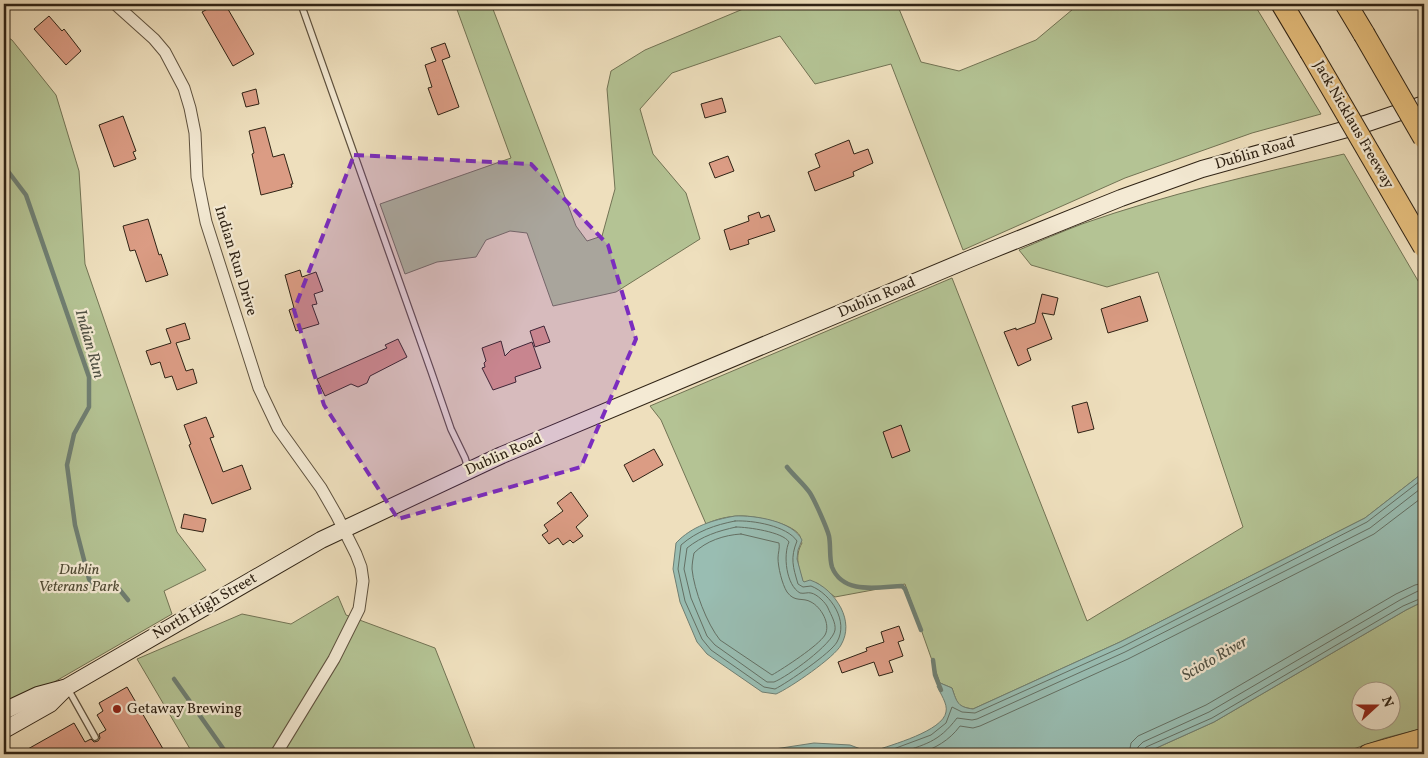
<svg xmlns="http://www.w3.org/2000/svg" width="1428" height="758" viewBox="0 0 1428 758" font-family="Vollkorn,serif">
<style>
.green{fill:#b4c394;stroke:#727354;fill-rule:evenodd}
.water{fill:#99bdb2;stroke:#6f7f73}
.lines{fill:none;stroke-linecap:round;stroke-linejoin:round}
.shore{stroke:#647064;stroke-width:1}
.stream{stroke:#6f7f73;stroke-width:4.5}
.building{fill:#db9c84;stroke:#2f2315}
.service-casing{stroke:#5f523f;stroke-width:8}
.minor-casing{stroke:#5f523f;stroke-width:13}
.secondary-casing{stroke:#2f2315;stroke-width:18}
.primary-casing{stroke:#2f2315;stroke-width:21}
.motorway-casing{stroke:#2f2315;stroke-width:23}
.service{stroke:#f4ead4;stroke-width:5.5}
.minor{stroke:#f4ead4;stroke-width:11}
.secondary{stroke:#f4ead4;stroke-width:16}
.primary{stroke:#e7c07e;stroke-width:19}
.motorway{stroke:#e7c07e;stroke-width:21}
.motorway-bridge-casing{stroke:#2f2315;stroke-width:23;stroke-linecap:butt}
.motorway-bridge{stroke:#e7c07e;stroke-width:21}
.marked{fill:#7b2cbf;fill-opacity:0.2;stroke:#7b2cbf;stroke-width:4;stroke-dasharray:10 6;stroke-linejoin:round}
.poi-dot{fill:#8f2418;stroke:#f4ead4;stroke-width:2}
.labels{text-anchor:middle;dominant-baseline:central;stroke-width:4.5;stroke-linejoin:round;paint-order:stroke}
.street-label{font-size:15px;fill:#2f2315;stroke:#f4ead4}
.park-label{font-size:15px;font-style:italic;fill:#504b35;stroke:#f4ead4}
.poi-label{font-size:15px;fill:#2f2315;stroke:#f4ead4;text-anchor:start}
.water-label{font-size:16px;font-style:italic;fill:#4f5144;stroke:#f4ead4}
</style>
<rect width="100%" height="100%" fill="#eedfbd"/>
<filter id="stains"><feTurbulence type="fractalNoise" baseFrequency=".004" numOctaves="4"/><feColorMatrix values="0 0 0 0 .2 0 0 0 0 .09 0 0 0 0 .02 0 0 0 .5 -.17"/></filter>
<radialGradient id="worn" r=".72"><stop offset=".6" stop-color="#630" stop-opacity="0"/><stop offset="1" stop-color="#630" stop-opacity=".3"/></radialGradient>
<g class="green">
<path d="M 455,4 L 491,4 L 576,226 L 587,241 L 602,236 L 615,189 L 607,89 L 611,71 L 645,50 L 755,4 L 897,4 L 921,62 L 959,71 L 1036,40 L 1079,4 L 1254,4 L 1321,114 L 1252,133 L 1125,178 L 963,250 L 891,64 L 815,84 L 780,36 L 672,73 L 640,109 L 653,154 L 686,193 L 700,239 L 616,292 L 553,306 L 527,233 L 510,231 L 486,240 L 476,257 L 437,262 L 405,274 L 380,204 L 511,158 Z"/>
<path d="M 4,35 L 12,40 L 56,95 L 79,171 L 85,264 L 177,532 L 206,570 L 164,591 L 172,614 L 4,711 Z"/>
<path d="M 1344,154 L 1424,291 L 1424,472 L 1365,518 L 1120,642 L 973,709 C 957,707 957,703 952,688 L 940,683 L 905,584 L 835,597 L 817,583 L 803,582 C 799,568 794,557 802,543 C 801,542 800,536 800,536 C 793,523 755,516 741,516 C 729,516 716,519 706,524 L 661,420 L 650,406 L 952,278 L 1087,621 L 1243,527 L 1158,272 L 1107,287 L 1031,265 L 1019,250 C 1040,241 1061,232 1082,224 C 1167,194 1256,174 1344,154 Z"/>
<path d="M 338,596 L 346,615 L 435,648 L 477,754 L 193,754 L 137,659 L 242,614 L 291,624 Z"/>
<path d="M 1424,601 L 1424,728 L 1385,738 L 1339,754 L 1143,754 L 1214,722 L 1406,610 ZM 1360,690 L 1390,690 L 1390,720 L 1360,720 Z"/>
</g>
<g class="water">
<path d="M 1424,472 L 1424,601 L 1406,610 L 1214,722 L 1143,754 L 742,754 L 814,743 L 850,745 L 866,751 L 874,751 C 891,745 943,731 946,712 C 948,704 940,693 937,686 L 940,683 L 952,688 C 957,703 958,707 973,709 L 1120,642 L 1365,518 Z"/>
<path d="M 735,516 C 754,515 793,521 802,540 L 798,550 L 797,559 L 803,581 L 804,582 L 810,580 C 824,585 834,595 841,608 C 847,620 848,633 841,645 C 835,657 790,688 776,694 L 762,692 L 707,654 L 697,642 L 680,602 L 673,569 L 676,543 C 692,526 713,520 735,516 Z"/>
</g>
<g class="lines">
<g class="shore">
<path d="M 735,521 C 753,520 787,526 797,541 C 790,558 793,567 798,584 L 803,587 L 811,586 C 831,594 849,621 837,642 C 831,653 787,683 775,689 L 764,687 L 711,650 L 702,639 L 685,601 L 678,569 L 681,545 C 697,531 715,525 735,521 Z"/>
<path d="M 736,527 C 748,527 783,532 789,542 C 783,555 786,585 800,593 C 804,594 808,592 811,593 C 817,594 826,603 828,608 C 831,615 836,623 835,630 C 833,644 787,677 774,682 L 767,682 L 715,645 L 707,636 L 691,598 L 684,569 L 687,548 C 702,536 718,531 736,527 Z"/>
<path d="M 741,534 L 779,543 C 780,548 778,553 778,558 C 778,567 782,584 787,592 C 795,603 803,597 811,602 C 821,607 831,624 825,635 C 818,646 784,668 772,675 L 720,640 C 707,624 694,590 692,569 C 692,564 693,558 694,553 C 706,541 724,535 741,534 Z"/>
<path d="M 775,754 C 803,750 833,744 861,754"/>
<path d="M 880,754 L 931,735 L 946,723 L 952,707 L 962,712 L 975,713 L 1122,647 L 1367,522 L 1424,478"/>
<path d="M 897,754 C 925,744 938,743 957,718 L 972,720 L 977,719 L 1125,652 L 1370,528 L 1424,486"/>
<path d="M 919,754 C 935,748 949,741 960,726 L 973,728 L 980,726 L 1128,659 L 1374,534 L 1424,496"/>
<path d="M 1129,754 L 1131,743 L 1138,736 L 1206,705 L 1396,594 L 1415,585 L 1424,583"/>
<path d="M 1136,754 L 1138,747 L 1143,742 L 1209,712 L 1400,600 L 1418,591 L 1424,591"/>
<path d="M 1142,754 L 1143,750 L 1146,747 L 1212,718 L 1403,606 L 1424,597"/>
</g>
<g class="stream">
<path d="M 4,166 L 26,195 L 89,377 L 89,407 L 74,434 L 67,465 L 75,525 L 89,579 L 95,586 L 101,588 L 112,586 L 119,589 L 128,600"/>
<path d="M 787,467 C 794,476 804,484 810,493 C 815,501 827,528 829,536 C 831,547 829,557 832,567 C 843,595 878,587 902,586 L 905,589 L 921,630"/>
<path d="M 933,660 L 935,675 L 941,690"/>
<path d="M 174,679 L 227,754"/>
</g>
</g>
<g class="building">
<path d="M 217,4 L 225,4 L 254,54 L 233,66 L 202,12 Z"/>
<path d="M 49,16 L 62,31 L 64,29 L 81,51 L 66,65 L 34,29 Z"/>
<path d="M 445,43 L 450,57 L 442,60 L 459,107 L 438,115 L 428,88 L 432,87 L 425,65 L 436,61 L 431,48 Z"/>
<path d="M 256,89 L 259,104 L 246,107 L 242,93 Z"/>
<path d="M 722,98 L 726,112 L 705,118 L 701,104 Z"/>
<path d="M 123,116 L 136,151 L 133,152 L 136,159 L 114,167 L 99,125 Z"/>
<path d="M 265,127 L 273,157 L 284,154 L 293,184 L 291,184 L 292,187 L 261,195 L 252,154 L 254,153 L 249,131 Z"/>
<path d="M 849,140 L 854,154 L 868,149 L 873,163 L 853,172 L 854,176 L 815,191 L 808,172 L 820,167 L 815,154 Z"/>
<path d="M 728,156 L 734,171 L 715,178 L 709,163 Z"/>
<path d="M 759,212 L 761,218 L 769,215 L 775,231 L 748,240 L 749,244 L 730,250 L 724,230 L 749,221 L 748,216 Z"/>
<path d="M 148,219 L 159,255 L 161,254 L 168,275 L 146,282 L 135,250 L 130,251 L 123,226 Z"/>
<path d="M 300,270 L 302,277 L 316,272 L 323,291 L 314,294 L 317,304 L 312,305 L 319,324 L 296,331 L 289,310 L 294,308 L 285,275 Z"/>
<path d="M 1042,294 L 1058,298 L 1054,315 L 1042,313 L 1052,339 L 1027,349 L 1031,360 L 1018,366 L 1004,332 L 1016,328 L 1016,330 L 1035,323 Z"/>
<path d="M 1140,296 L 1148,321 L 1108,333 L 1101,309 Z"/>
<path d="M 185,323 L 190,339 L 176,343 L 186,371 L 193,369 L 197,383 L 177,390 L 172,376 L 165,378 L 160,362 L 151,365 L 146,351 L 171,343 L 166,329 Z"/>
<path d="M 544,326 L 550,342 L 535,347 L 530,331 Z"/>
<path d="M 398,339 L 407,357 L 370,376 L 367,383 L 358,387 L 351,384 L 325,396 L 317,379 L 387,348 L 385,345 Z"/>
<path d="M 501,341 L 505,356 L 511,350 L 532,342 L 541,368 L 515,377 L 516,382 L 493,390 L 482,368 L 485,367 L 484,363 L 486,361 L 482,348 Z"/>
<path d="M 1087,402 L 1094,429 L 1078,433 L 1072,406 Z"/>
<path d="M 206,417 L 214,437 L 210,438 L 223,472 L 242,465 L 251,489 L 212,504 L 189,445 L 191,444 L 184,425 Z"/>
<path d="M 901,425 L 910,451 L 892,458 L 883,432 Z"/>
<path d="M 654,449 L 663,465 L 633,482 L 624,465 Z"/>
<path d="M 571,492 L 588,516 L 576,527 L 583,536 L 573,543 L 570,540 L 563,545 L 558,538 L 549,544 L 542,535 L 548,531 L 544,525 L 563,511 L 557,503 Z"/>
<path d="M 184,514 L 206,519 L 203,532 L 181,528 Z"/>
<path d="M 899,626 L 904,640 L 898,642 L 903,656 L 889,661 L 893,672 L 879,676 L 874,662 L 842,673 L 838,662 L 867,651 L 866,648 L 884,642 L 881,632 Z"/>
<path d="M 127,687 L 166,754 L 19,754 L 74,723 L 85,742 L 91,739 L 94,742 L 98,741 L 100,738 L 99,734 L 106,730 L 97,715 L 103,711 L 99,703 Z"/>
</g>
<g class="lines">
<g class="service-casing">
<g id="service">
<path d="M 301,4 L 431,371 L 451,429 L 465,458 L 468,468"/>
<path d="M 68,689 L 95,737"/>
</g>
</g>
<g class="minor-casing">
<path id="minor" d="M 115,4 L 154,39 L 165,52 L 184,88 L 190,108 L 195,133 L 197,177 L 206,222 L 259,388 L 278,428 L 321,488 L 337,516 L 356,554 L 361,567 L 363,581 L 359,609 L 334,659 L 276,754"/>
</g>
<g class="secondary-casing">
<g id="secondary">
<path d="M 4,711 L 38,695 L 64,688"/>
<path d="M 4,730 L 50,704 L 67,687 L 321,540 L 502,455 L 967,260 L 1121,198 L 1202,169 L 1365,124 L 1424,104"/>
</g>
</g>
<g class="primary-casing">
<path id="primary" d="M 1368,754 L 1424,738"/>
</g>
<g class="motorway-casing">
<g id="motorway">
<path d="M 1282,4 L 1310,51"/>
<path d="M 1346,4 L 1364,34"/>
</g>
</g>
<use href="#service" class="service"/>
<use href="#minor" class="minor"/>
<use href="#secondary" class="secondary"/>
<use href="#primary" class="primary"/>
<use href="#motorway" class="motorway"/>
<g class="motorway-bridge-casing">
<g id="motorway-bridge">
<path d="M 1364,34 L 1424,138"/>
<path d="M 1310,51 L 1424,247"/>
</g>
</g>
<use href="#motorway-bridge" class="motorway-bridge"/>
</g>
<path class="marked" d="M 354,155 L 531,164 L 608,245 L 636,339 L 581,467 L 398,519 L 324,405 L 294,310 Z"/>
<circle class="poi-dot" cx="117" cy="709" r="5"/>
<g class="labels">
<g class="street-label">
<text transform="translate(1353 125) rotate(60)">Jack Nicklaus Freeway</text>
<text transform="translate(1255 154) rotate(-16)">Dublin Road</text>
<text transform="translate(235 261) rotate(73)">Indian Run Drive</text>
<text transform="translate(877 298) rotate(-23)">Dublin Road</text>
<text transform="translate(504 455) rotate(-24)">Dublin Road</text>
<text transform="translate(205 607) rotate(-30)">North High Street</text>
</g>
<g class="park-label">
<text x="79" y="570">Dublin<tspan x="79" dy="17">Veterans Park</tspan></text>
</g>
<g class="poi-label">
<text x="127" y="709">Getaway Brewing</text>
</g>
<g class="water-label">
<text transform="translate(89 344) rotate(74)">Indian Run</text>
<text transform="translate(1215 659) rotate(-30)">Scioto River</text>
</g>
</g>
<rect width="1428" height="758" fill="none" stroke="#eedfbd" stroke-width="20"/>
<rect x="5" y="5" width="1418" height="748" fill="none" stroke="#2f2315" stroke-width="2.5"/>
<rect x="10" y="10" width="1408" height="738" fill="none" stroke="#2f2315"/>
<g transform="translate(1376 706) rotate(69)"><circle r="24" fill="#f4ead4" stroke="#a59a88"/>
<path d="M0-4L9 19L0 12L-9 19Z" fill="#8f2418"/>
<text y="-8" font-size="14" font-weight="bold" text-anchor="middle" fill="#2f2315">N</text>
</g>
<rect width="100%" height="100%" filter="url(#stains)"/>
<rect width="100%" height="100%" fill="url(#worn)"/>
</svg>
